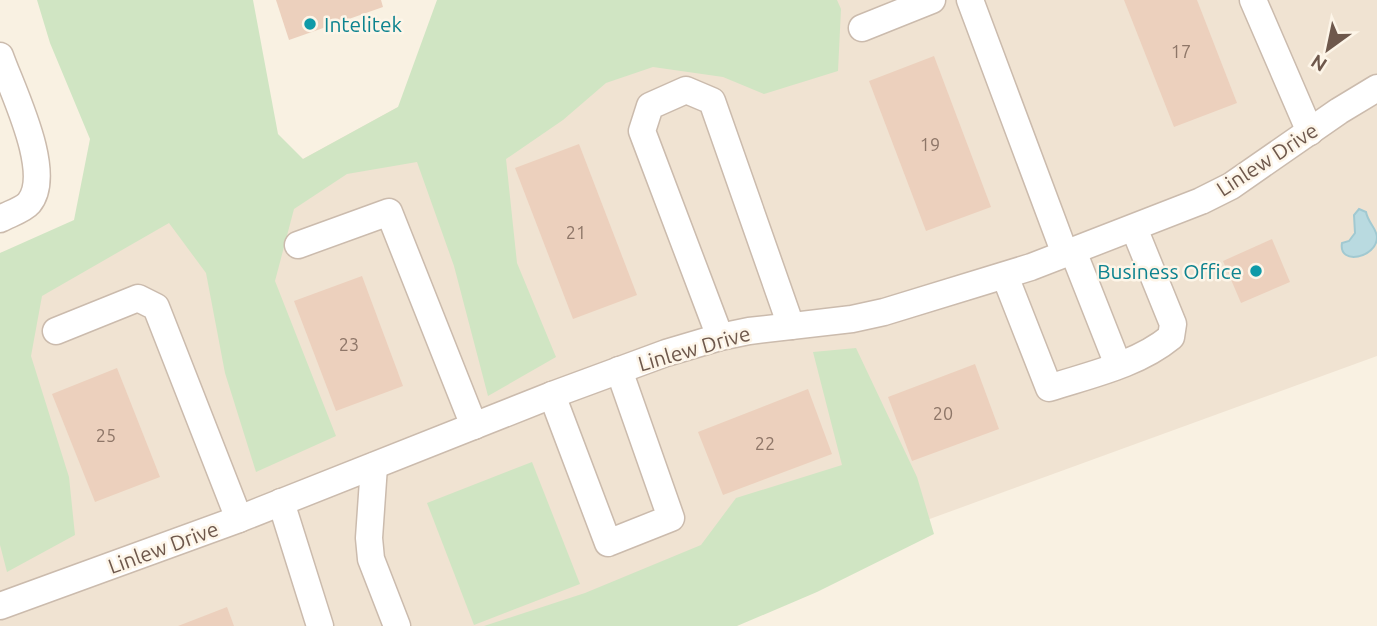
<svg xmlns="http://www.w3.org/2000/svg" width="1377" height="626" viewBox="0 0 1377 626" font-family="Ubuntu,sans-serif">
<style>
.residential{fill:#f0e3d2}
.green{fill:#d0e5c3}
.water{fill:#b9dae0;stroke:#a1c9d1;stroke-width:2}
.building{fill:#ecd0bd}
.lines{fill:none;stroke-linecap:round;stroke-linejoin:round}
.minor-casing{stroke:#cbbbad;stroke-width:29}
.minor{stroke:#fff;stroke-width:26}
.culture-dot{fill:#0f9aa8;stroke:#fdf5e8;stroke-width:2.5}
.labels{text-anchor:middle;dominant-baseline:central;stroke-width:5;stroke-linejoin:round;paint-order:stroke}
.number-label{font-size:18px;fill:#8e7668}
.culture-label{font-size:21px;fill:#0d838f;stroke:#fdf5e8;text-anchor:start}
.street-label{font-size:21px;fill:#6e584c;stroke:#fdf5e8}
</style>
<rect width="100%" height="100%" fill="#f9f1e2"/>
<path class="residential" d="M 718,0 L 1377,0 L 1377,356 L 636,626 L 0,626 L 0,253 L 303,159 L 398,107 Z"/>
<g class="green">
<path d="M 37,0 L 253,0 L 278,134 L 303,159 L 398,107 L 437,0 L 837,0 L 841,9 L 838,71 L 764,94 L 723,77 L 653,67 L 606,83 L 563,120 L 506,159 L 517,263 L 556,357 L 488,396 L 454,266 L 417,162 L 347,174 L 294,209 L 275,281 L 336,436 L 256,472 L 225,373 L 206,273 L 169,223 L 42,296 L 31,356 L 69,477 L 75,535 L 7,572 L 0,545 L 0,253 L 74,220 L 90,139 L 50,43 Z"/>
<path d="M 856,348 L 917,477 L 934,534 L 817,592 L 737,626 L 484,626 L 585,593 L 701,545 L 736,498 L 842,465 L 813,352 Z"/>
<path d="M 532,462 L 580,584 L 474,625 L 427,503 Z"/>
</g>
<path class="water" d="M 1359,209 L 1366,212 C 1368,223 1376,227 1377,237 C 1377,258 1338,266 1342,243 L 1349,241 L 1355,233 L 1354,215 Z"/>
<g class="building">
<path d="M 276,0 L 381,0 L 383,7 L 289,40 Z"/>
<path d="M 1124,0 L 1197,0 L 1237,103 L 1174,127 Z"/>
<path d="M 934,56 L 991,207 L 926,231 L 869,81 Z"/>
<path d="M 579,144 L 637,295 L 573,319 L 515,168 Z"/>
<path d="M 1272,239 L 1290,282 L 1241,303 L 1223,261 Z"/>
<path d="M 362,276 L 403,386 L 336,411 L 294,301 Z"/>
<path d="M 975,364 L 999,429 L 912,461 L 888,397 Z"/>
<path d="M 117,368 L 160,477 L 95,502 L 52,394 Z"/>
<path d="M 808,389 L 832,454 L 723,495 L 698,432 Z"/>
<path d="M 227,607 L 234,626 L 178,626 Z"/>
</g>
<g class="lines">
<g class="minor-casing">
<g id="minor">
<path d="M 970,0 L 1065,254"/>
<path d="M 1253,0 L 1310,132"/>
<path d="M 862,28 L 932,0"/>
<path d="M 0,56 C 12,90 54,173 29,203 C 23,210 9,214 0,219"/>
<path d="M 298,245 L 389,212 L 474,426"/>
<path d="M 1073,251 L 1118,365"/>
<path d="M 1005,276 L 1049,388 C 1089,375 1137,365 1171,337 L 1173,324 L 1134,228"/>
<path d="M 56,331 L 138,298 L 156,307 L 239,519"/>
<path d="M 720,337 L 642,131 L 650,106 L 686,90 L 712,101 L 791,326"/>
<path d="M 552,395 L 608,543 L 671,518 L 619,370"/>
<path d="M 374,466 L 369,538 L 371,559 L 397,626"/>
<path d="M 281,502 L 320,626"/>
<path d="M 0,606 L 239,519 L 552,395 L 666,353 L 720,337 L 749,331 L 852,319 L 884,312 L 1031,267 L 1201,201 L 1231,186 L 1339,111 L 1377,88"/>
</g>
</g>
<use href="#minor" class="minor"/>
</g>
<g class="culture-dot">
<circle cx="310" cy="24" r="7"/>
<circle cx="1256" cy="271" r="7"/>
</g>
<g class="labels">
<g class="number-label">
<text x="1181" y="51">17</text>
<text x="930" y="144">19</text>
<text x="576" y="232">21</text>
<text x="349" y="344">23</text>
<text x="943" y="413">20</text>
<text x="106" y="435">25</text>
<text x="765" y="443">22</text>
</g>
<g class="culture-label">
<text x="324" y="24">Intelitek</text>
<text x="1242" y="271" text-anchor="end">Business Office</text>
</g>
<g class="street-label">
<text transform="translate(1267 159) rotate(-33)">Linlew Drive</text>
<text transform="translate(694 348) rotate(-16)">Linlew Drive</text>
<text transform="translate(163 547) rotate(-20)">Linlew Drive</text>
</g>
</g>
<g transform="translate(1328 49) rotate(213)" stroke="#fdf5e8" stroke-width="5" paint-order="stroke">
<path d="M0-5L12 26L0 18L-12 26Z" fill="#6e584c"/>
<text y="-10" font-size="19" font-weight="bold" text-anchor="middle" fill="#6e584c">N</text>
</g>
</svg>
